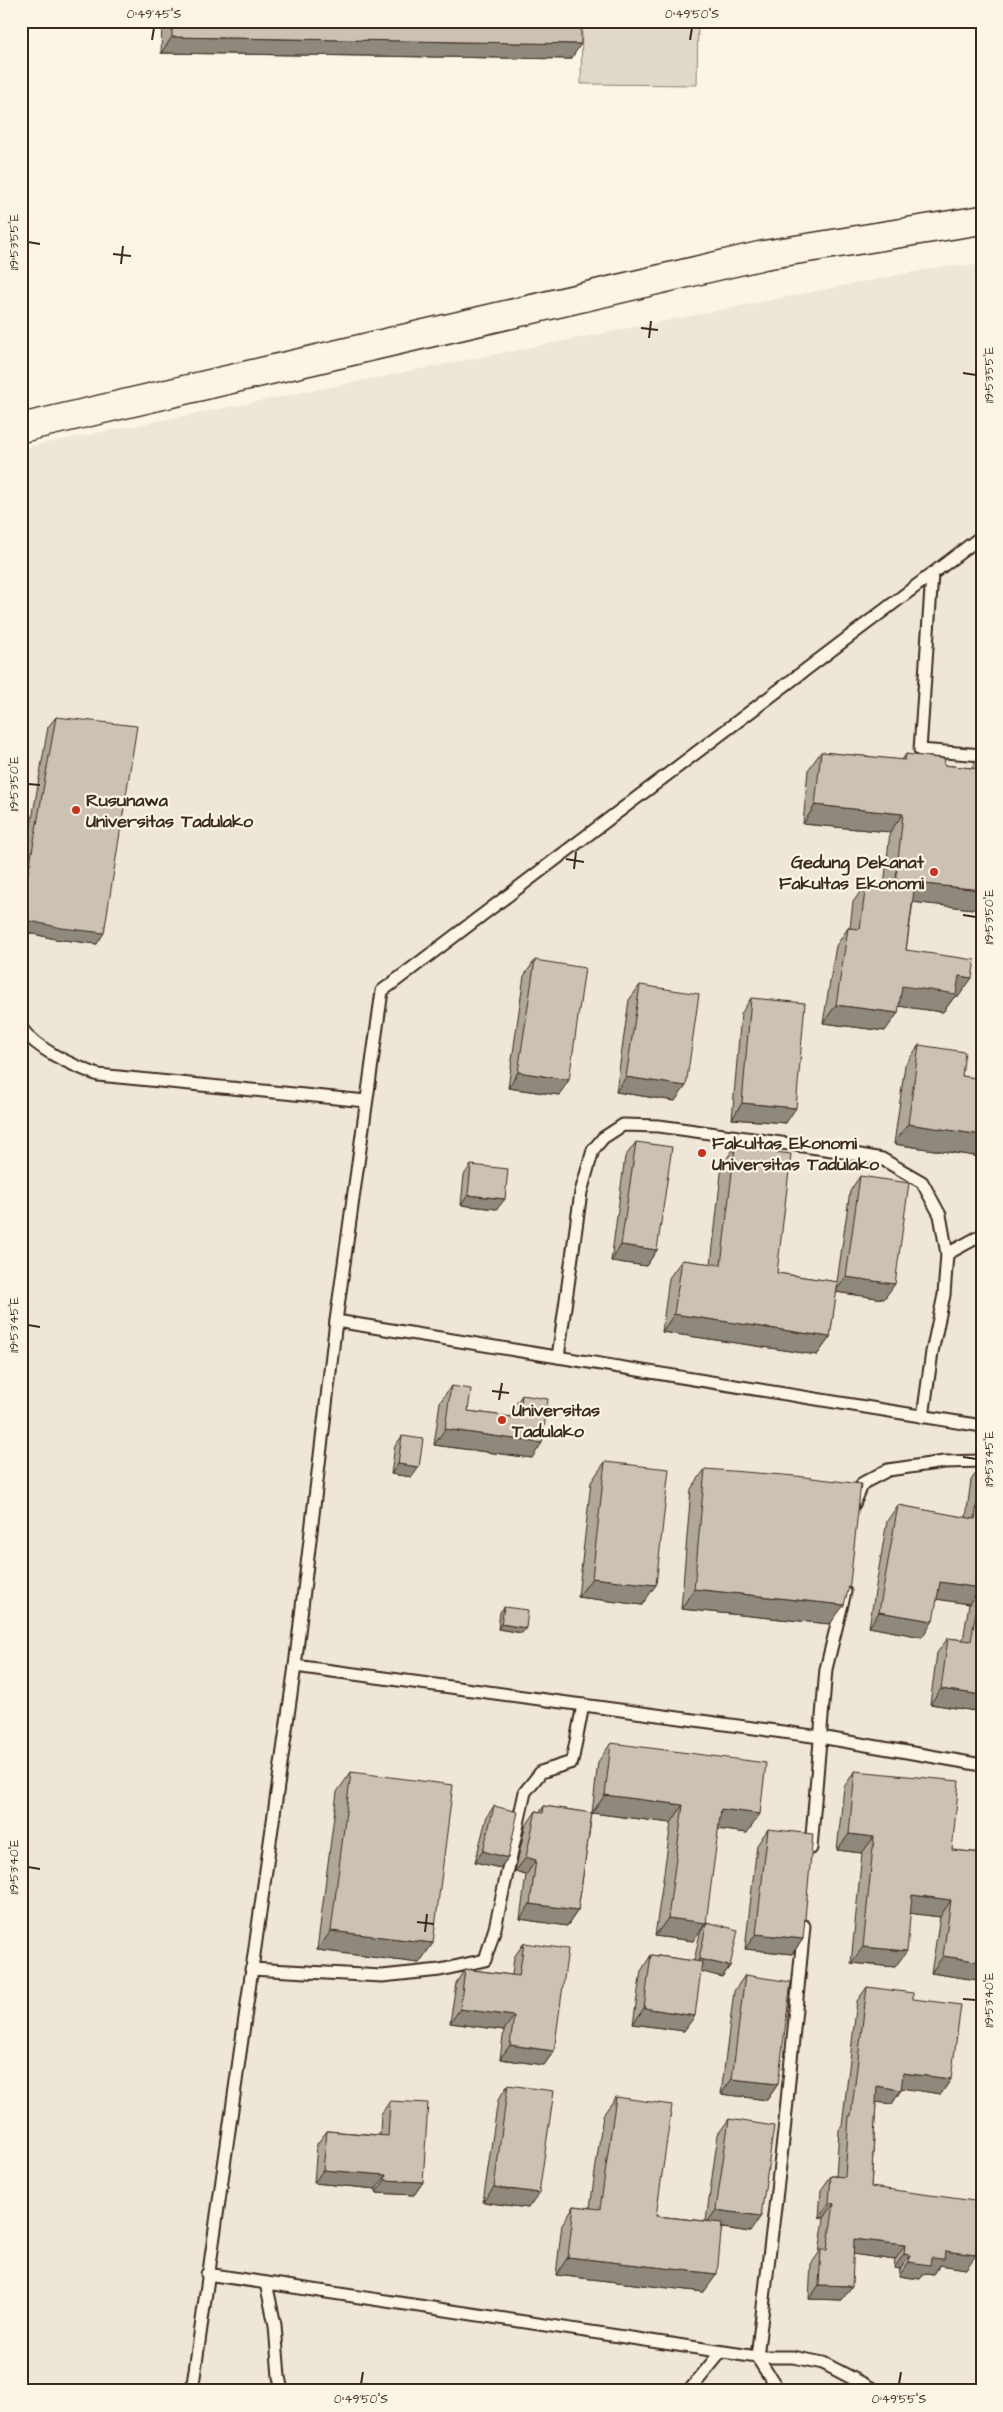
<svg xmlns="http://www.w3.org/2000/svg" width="1003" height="2412" viewBox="0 0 1003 2412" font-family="'Architects Daughter',sans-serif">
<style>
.built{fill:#eee6d6}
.pitch{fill:#e0d8c8;stroke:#8e8173}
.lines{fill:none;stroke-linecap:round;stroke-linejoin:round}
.lane-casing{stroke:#3b2a1e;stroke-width:15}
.secondary-casing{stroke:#3b2a1e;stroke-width:31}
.lane{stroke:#fcf5e5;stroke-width:11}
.secondary{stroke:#fcf5e5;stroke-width:28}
.wall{fill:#afa79a;stroke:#3b2a1e}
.shaded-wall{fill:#8f887d;stroke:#3b2a1e}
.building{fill:#ccc2b3;stroke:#3b2a1e}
.ticks{fill:none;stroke:#3b2a1e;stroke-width:2}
.poi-dot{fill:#c8321e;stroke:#fcf5e5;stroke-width:2}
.labels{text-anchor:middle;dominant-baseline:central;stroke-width:4.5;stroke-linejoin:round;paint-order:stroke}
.poi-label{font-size:18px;font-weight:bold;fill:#3b2a1e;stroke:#fcf5e5;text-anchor:start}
.neatline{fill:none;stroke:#3b2a1e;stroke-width:2}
.ticks-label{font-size:12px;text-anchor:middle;fill:#3b2a1e}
</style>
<rect width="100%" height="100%" fill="#fcf5e5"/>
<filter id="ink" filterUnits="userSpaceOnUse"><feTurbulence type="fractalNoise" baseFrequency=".02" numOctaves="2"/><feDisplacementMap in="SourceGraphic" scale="10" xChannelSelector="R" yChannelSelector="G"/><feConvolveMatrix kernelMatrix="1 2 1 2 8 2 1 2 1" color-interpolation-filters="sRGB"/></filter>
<g filter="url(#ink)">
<path class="built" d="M 982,265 L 982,2391 L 21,2391 L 21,448 L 943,266 Z"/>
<path class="pitch" d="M 582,21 L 698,21 L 697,85 L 581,84 Z"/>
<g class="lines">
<g class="lane-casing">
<g id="lane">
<path d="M 932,574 L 920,750 L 982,755"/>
<path d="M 21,1028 C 39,1051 70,1064 98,1075 L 366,1101"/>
<path d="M 947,1254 L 982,1235"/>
<path d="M 336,1321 L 982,1426"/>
<path d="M 558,1357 L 581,1192 L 593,1150 L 603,1138 L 623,1125 L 659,1126 L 832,1150 L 882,1159 L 922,1182 L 940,1215 L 947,1254 L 944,1295 L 932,1352 L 923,1417"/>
<path d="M 854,1504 L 863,1483 L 888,1470 L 944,1462 L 982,1461"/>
<path d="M 295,1666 L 820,1737 L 982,1765"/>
<path d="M 811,1848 L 826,1669 L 845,1592"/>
<path d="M 804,1926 L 784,2132 L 757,2357 L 793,2357 L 823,2363 L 877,2391"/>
<path d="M 251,1969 L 382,1976 L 440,1970 L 485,1960 L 495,1928 L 525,1792 L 541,1772 L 572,1762 L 583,1705"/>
<path d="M 207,2274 L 757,2357 L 779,2391"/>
<path d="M 266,2283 L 275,2325 L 279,2377 L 282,2391"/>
<path d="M 192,2391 L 295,1666 L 336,1321 L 382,991 L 982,536"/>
<path d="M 689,2391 L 721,2352"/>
</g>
</g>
<g class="secondary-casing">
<path id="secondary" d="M 21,428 L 764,255 L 982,220"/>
</g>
<use href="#lane" class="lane"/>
<use href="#secondary" class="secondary"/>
</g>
<g class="wall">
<path d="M 162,21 L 581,21 L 571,59 L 161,53 Z"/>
<path d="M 56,717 L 97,944 L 55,939 L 21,931 L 21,883 L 48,727 Z"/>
<path d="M 821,752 L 902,760 L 906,754 L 944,765 L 971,768 L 982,753 L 982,910 L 913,902 L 906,950 L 959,996 L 955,996 L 943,1012 L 899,1006 L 885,1031 L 823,1023 L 836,946 L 848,928 L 850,928 L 853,902 L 866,884 L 884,887 L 890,832 L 803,824 L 808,770 Z"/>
<path d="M 535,960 L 559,1095 L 508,1088 L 524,976 Z"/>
<path d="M 640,985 L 675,1101 L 616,1092 L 629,1000 Z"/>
<path d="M 751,998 L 786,1123 L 732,1119 L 741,1014 Z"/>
<path d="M 919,1045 L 962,1076 L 982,1079 L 982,1157 L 894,1144 L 905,1065 Z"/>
<path d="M 636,1142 L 657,1250 L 646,1266 L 611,1261 L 625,1157 Z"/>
<path d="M 735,1147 L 777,1273 L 837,1282 L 850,1191 L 860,1176 L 884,1299 L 836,1292 L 830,1337 L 817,1355 L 662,1332 L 669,1278 L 682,1260 L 711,1264 L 722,1165 Z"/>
<path d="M 471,1165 L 497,1209 L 461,1205 L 464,1175 Z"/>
<path d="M 451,1386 L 468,1411 L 511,1417 L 512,1410 L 522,1395 L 532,1458 L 434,1445 L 440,1402 Z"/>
<path d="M 402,1436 L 412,1477 L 391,1474 L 395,1446 Z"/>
<path d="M 605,1462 L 642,1605 L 578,1597 L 591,1482 Z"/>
<path d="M 982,1465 L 982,1712 L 930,1704 L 937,1653 L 948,1638 L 963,1640 L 969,1604 L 937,1599 L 922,1637 L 869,1627 L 887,1521 L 898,1505 L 966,1518 L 971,1480 Z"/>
<path d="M 705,1469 L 830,1624 L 681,1609 L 691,1489 Z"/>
<path d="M 504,1607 L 522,1633 L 498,1629 L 500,1612 Z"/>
<path d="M 611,1743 L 747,1833 L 718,1829 L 693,1941 L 655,1936 L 671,1823 L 592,1813 L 578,1910 L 567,1926 L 520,1919 L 526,1875 L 515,1872 L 525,1827 L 536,1811 L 540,1812 L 544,1806 L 592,1813 L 598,1762 Z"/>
<path d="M 855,1771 L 952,1850 L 982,1853 L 982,1973 L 977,1980 L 931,1973 L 940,1917 L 910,1913 L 895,1967 L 851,1963 L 862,1853 L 837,1850 L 844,1787 Z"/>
<path d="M 351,1772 L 433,1943 L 419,1963 L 317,1950 L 337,1792 Z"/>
<path d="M 494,1806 L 508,1858 L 500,1868 L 475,1862 L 487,1816 Z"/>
<path d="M 768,1829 L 803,1939 L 792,1954 L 745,1949 L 757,1845 Z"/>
<path d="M 707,1922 L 730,1966 L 722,1977 L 701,1971 L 684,2031 L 633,2024 L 641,1971 L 651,1955 L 694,1961 L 700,1933 Z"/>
<path d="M 524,1943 L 554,2051 L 544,2065 L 500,2059 L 504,2030 L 450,2023 L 456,1983 L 465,1969 L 512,1975 L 514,1957 Z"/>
<path d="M 745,1975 L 778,2084 L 767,2100 L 721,2094 L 734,1991 Z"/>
<path d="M 867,1987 L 913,1999 L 951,2079 L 941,2094 L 902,2088 L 892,2104 L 876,2102 L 871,2187 L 966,2269 L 940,2265 L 934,2274 L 925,2273 L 920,2279 L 899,2276 L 900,2269 L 894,2268 L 895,2260 L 853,2254 L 842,2300 L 809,2299 L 811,2264 L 819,2253 L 824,2218 L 819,2217 L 821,2190 L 831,2176 L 836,2176 L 839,2130 L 842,2126 L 857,2001 Z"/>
<path d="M 508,2085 L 528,2208 L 483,2202 L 498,2100 Z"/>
<path d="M 616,2097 L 656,2216 L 706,2221 L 718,2134 L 729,2119 L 750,2232 L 722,2228 L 704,2292 L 556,2275 L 562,2224 L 574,2206 L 590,2208 L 603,2115 Z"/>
<path d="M 390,2101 L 423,2182 L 414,2195 L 376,2193 L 376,2189 L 314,2183 L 317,2144 L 327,2131 L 380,2135 L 381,2114 Z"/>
</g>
<g class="shaded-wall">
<path d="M 172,37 L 581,44 L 571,59 L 161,53 Z"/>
<path d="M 815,805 L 903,814 L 890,832 L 803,824 Z"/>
<path d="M 915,883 L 982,890 L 982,910 L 902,901 Z"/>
<path d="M 21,919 L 104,933 L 97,944 L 55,939 L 21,931 Z"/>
<path d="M 959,976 L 972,978 L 959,996 L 955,996 L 943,1012 L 889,1005 L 902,986 Z"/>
<path d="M 836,1005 L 898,1013 L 885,1031 L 823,1023 Z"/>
<path d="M 518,1072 L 569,1080 L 559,1095 L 508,1088 Z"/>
<path d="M 626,1077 L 686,1086 L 675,1101 L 616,1092 Z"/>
<path d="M 742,1103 L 796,1108 L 786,1123 L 732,1119 Z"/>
<path d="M 908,1124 L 982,1135 L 982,1157 L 894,1144 Z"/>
<path d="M 468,1195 L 505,1199 L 497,1209 L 461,1205 Z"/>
<path d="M 621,1245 L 657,1250 L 646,1266 L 611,1261 Z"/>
<path d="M 846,1277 L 895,1284 L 884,1299 L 835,1292 Z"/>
<path d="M 674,1314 L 830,1337 L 817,1355 L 662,1332 Z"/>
<path d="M 445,1429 L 542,1443 L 532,1458 L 434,1445 Z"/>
<path d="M 398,1464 L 419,1467 L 412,1477 L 391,1474 Z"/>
<path d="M 592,1578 L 656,1585 L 642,1605 L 578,1597 Z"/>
<path d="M 940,1582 L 980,1588 L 969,1604 L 929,1598 Z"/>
<path d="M 694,1589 L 844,1605 L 830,1624 L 681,1609 Z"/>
<path d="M 879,1612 L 933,1621 L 922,1637 L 869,1627 Z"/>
<path d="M 501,1624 L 526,1628 L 522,1633 L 498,1629 Z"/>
<path d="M 941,1689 L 982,1695 L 982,1712 L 930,1704 Z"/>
<path d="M 605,1795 L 683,1805 L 671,1823 L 592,1813 Z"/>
<path d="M 721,1809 L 760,1814 L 747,1833 L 708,1828 Z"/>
<path d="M 849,1834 L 874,1837 L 862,1853 L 837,1850 Z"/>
<path d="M 483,1851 L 508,1858 L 500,1868 L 475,1862 Z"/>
<path d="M 526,1857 L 536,1860 L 526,1875 L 515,1872 Z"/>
<path d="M 912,1895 L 951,1900 L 940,1917 L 900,1912 Z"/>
<path d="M 530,1904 L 578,1910 L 567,1926 L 520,1919 Z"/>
<path d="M 668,1918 L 706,1923 L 693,1941 L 655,1936 Z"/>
<path d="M 331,1931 L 433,1943 L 419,1963 L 317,1950 Z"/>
<path d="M 756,1934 L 803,1939 L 792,1954 L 745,1949 Z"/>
<path d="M 863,1947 L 907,1951 L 895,1967 L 851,1963 Z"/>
<path d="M 943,1956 L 982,1962 L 982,1973 L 977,1980 L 931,1973 Z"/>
<path d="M 699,1959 L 730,1966 L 722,1977 L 692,1969 Z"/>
<path d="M 644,2008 L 695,2016 L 684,2031 L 633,2024 Z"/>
<path d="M 460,2009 L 514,2016 L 504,2030 L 450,2023 Z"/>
<path d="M 510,2045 L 554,2051 L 544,2065 L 500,2059 Z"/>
<path d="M 903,2073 L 951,2079 L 941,2094 L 894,2087 Z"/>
<path d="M 732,2079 L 778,2084 L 767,2100 L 721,2094 Z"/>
<path d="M 877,2086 L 901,2090 L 892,2104 L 867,2101 Z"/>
<path d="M 323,2170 L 386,2175 L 376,2189 L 314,2183 Z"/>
<path d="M 385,2180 L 423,2182 L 414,2195 L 376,2193 Z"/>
<path d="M 494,2187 L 539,2193 L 528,2208 L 483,2202 Z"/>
<path d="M 829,2203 L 834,2204 L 824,2218 L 819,2217 Z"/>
<path d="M 716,2210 L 761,2216 L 750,2232 L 705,2225 Z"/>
<path d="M 854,2239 L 905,2245 L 895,2260 L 844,2253 Z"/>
<path d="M 945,2251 L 976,2255 L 966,2269 L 940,2265 L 934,2274 L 925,2273 L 920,2279 L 899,2276 L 909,2262 L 931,2258 Z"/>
<path d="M 904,2254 L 910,2255 L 900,2269 L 894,2268 Z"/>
<path d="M 568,2257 L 717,2274 L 704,2292 L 556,2275 Z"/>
<path d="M 819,2285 L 852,2286 L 842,2300 L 809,2299 Z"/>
</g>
<g class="building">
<path d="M 172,21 L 581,21 L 581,44 L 172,37 Z"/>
<path d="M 56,717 L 137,726 L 104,933 L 62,928 L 21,919 L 21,914 Z"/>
<path d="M 821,752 L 905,760 L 906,754 L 945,759 L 944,765 L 980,769 L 982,754 L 982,890 L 915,883 L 906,950 L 975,960 L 972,978 L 959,976 L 956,994 L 902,986 L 898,1013 L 836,1005 L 848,928 L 860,929 L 866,884 L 895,888 L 903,814 L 815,805 Z"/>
<path d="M 535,960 L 585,968 L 569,1080 L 518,1072 Z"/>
<path d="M 640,985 L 699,994 L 686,1086 L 626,1077 Z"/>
<path d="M 751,998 L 805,1003 L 796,1108 L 742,1103 Z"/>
<path d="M 919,1045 L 965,1052 L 962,1076 L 982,1079 L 982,1135 L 908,1124 Z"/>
<path d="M 636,1142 L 672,1147 L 657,1250 L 621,1245 Z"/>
<path d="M 735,1147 L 791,1154 L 777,1273 L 838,1282 L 830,1337 L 674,1314 L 682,1260 L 721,1265 Z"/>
<path d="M 471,1165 L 508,1169 L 505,1199 L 468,1195 Z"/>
<path d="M 860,1176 L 909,1183 L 895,1284 L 846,1277 Z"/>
<path d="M 451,1386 L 471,1389 L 468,1411 L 519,1418 L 522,1395 L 548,1399 L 542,1443 L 445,1429 Z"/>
<path d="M 402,1436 L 423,1439 L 419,1467 L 398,1464 Z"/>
<path d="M 605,1462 L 669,1469 L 656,1585 L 592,1578 Z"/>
<path d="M 982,1466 L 982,1695 L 941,1689 L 948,1638 L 971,1641 L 980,1588 L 940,1582 L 933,1621 L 879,1612 L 898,1505 L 975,1519 Z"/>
<path d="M 705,1469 L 796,1476 L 861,1484 L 850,1583 L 844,1605 L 694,1589 Z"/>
<path d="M 504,1607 L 528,1610 L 526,1628 L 501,1624 Z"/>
<path d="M 611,1743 L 766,1763 L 760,1814 L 721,1809 L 706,1923 L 668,1918 L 683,1805 L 605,1795 Z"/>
<path d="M 855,1771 L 959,1781 L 952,1850 L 982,1853 L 982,1962 L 943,1956 L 951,1900 L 912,1895 L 907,1951 L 863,1947 L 874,1837 L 849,1834 Z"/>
<path d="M 351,1772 L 453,1785 L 433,1943 L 331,1931 Z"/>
<path d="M 494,1806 L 518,1812 L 508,1858 L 483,1851 Z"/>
<path d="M 544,1806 L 592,1813 L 578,1910 L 530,1904 L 536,1860 L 526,1857 L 536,1811 L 543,1813 Z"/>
<path d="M 768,1829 L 813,1834 L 803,1939 L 756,1934 Z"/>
<path d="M 707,1922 L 738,1930 L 730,1966 L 699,1959 Z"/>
<path d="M 524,1943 L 568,1949 L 554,2051 L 510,2045 L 514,2016 L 460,2009 L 465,1969 L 519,1976 Z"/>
<path d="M 651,1955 L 702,1962 L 695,2016 L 644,2008 Z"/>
<path d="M 745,1975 L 791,1982 L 778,2084 L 732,2079 Z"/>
<path d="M 867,1987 L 913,1993 L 913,1999 L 961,2005 L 951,2079 L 903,2073 L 901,2090 L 877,2086 L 871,2187 L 982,2202 L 976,2255 L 945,2251 L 944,2259 L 931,2258 L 930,2265 L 909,2262 L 910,2255 L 904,2254 L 905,2245 L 854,2239 L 852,2286 L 819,2285 L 821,2250 L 827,2250 L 834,2204 L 829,2203 L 831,2176 L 845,2177 L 849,2116 L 851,2116 Z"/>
<path d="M 508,2085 L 554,2091 L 539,2193 L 494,2187 Z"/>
<path d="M 616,2097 L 672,2105 L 656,2216 L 722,2223 L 717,2274 L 568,2257 L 574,2206 L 600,2209 Z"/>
<path d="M 390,2101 L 428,2103 L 423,2182 L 385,2180 L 386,2175 L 323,2170 L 327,2131 L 388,2136 Z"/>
<path d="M 729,2119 L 774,2126 L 761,2216 L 716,2210 Z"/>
<path d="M 413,2388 L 429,2391 L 412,2391 Z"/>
</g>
</g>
<path class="ticks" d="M 152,40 L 154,28M 690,40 L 692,28M 28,242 L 40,244M 113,254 L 131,256M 121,264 L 123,246M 641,328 L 658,330M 649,338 L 651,321M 963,373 L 976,375M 28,784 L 40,785M 566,859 L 584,862M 574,869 L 576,852M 963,915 L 976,917M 28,1325 L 40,1327M 492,1391 L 509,1393M 499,1400 L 502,1383M 963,1457 L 976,1459M 28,1867 L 40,1869M 417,1922 L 434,1924M 425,1932 L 427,1914M 963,1999 L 976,2000M 361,2384 L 363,2372M 899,2384 L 901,2372"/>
<g class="poi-dot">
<circle cx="76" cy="810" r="5"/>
<circle cx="934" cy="872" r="5"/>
<circle cx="702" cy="1153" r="5"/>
<circle cx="502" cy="1420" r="5"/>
</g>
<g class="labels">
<g class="poi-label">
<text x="86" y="800">Rusunawa<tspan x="86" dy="21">Universitas Tadulako</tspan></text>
<text x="924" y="862" text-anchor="end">Gedung Dekanat<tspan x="924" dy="21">Fakultas Ekonomi</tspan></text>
<text x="712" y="1143">Fakultas Ekonomi<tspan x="712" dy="21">Universitas Tadulako</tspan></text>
<text x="512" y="1410">Universitas<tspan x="512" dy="21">Tadulako</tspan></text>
</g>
</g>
<rect width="1003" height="2412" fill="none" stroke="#fcf5e5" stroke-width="55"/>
<rect x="28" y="28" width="948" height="2356" class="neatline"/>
<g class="ticks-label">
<text x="154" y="18">0°49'45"S</text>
<text x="692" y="18">0°49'50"S</text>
<text transform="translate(14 242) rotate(-90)" y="4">119°53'55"E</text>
<text transform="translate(989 375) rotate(-90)" y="4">119°53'55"E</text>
<text transform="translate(14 784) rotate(-90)" y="4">119°53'50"E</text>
<text transform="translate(989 917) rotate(-90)" y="4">119°53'50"E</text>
<text transform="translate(14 1325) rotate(-90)" y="4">119°53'45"E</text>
<text transform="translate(989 1459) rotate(-90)" y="4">119°53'45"E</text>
<text transform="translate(14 1867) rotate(-90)" y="4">119°53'40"E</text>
<text transform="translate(989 2000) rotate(-90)" y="4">119°53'40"E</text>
<text x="361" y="2403">0°49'50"S</text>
<text x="899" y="2403">0°49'55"S</text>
</g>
</svg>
